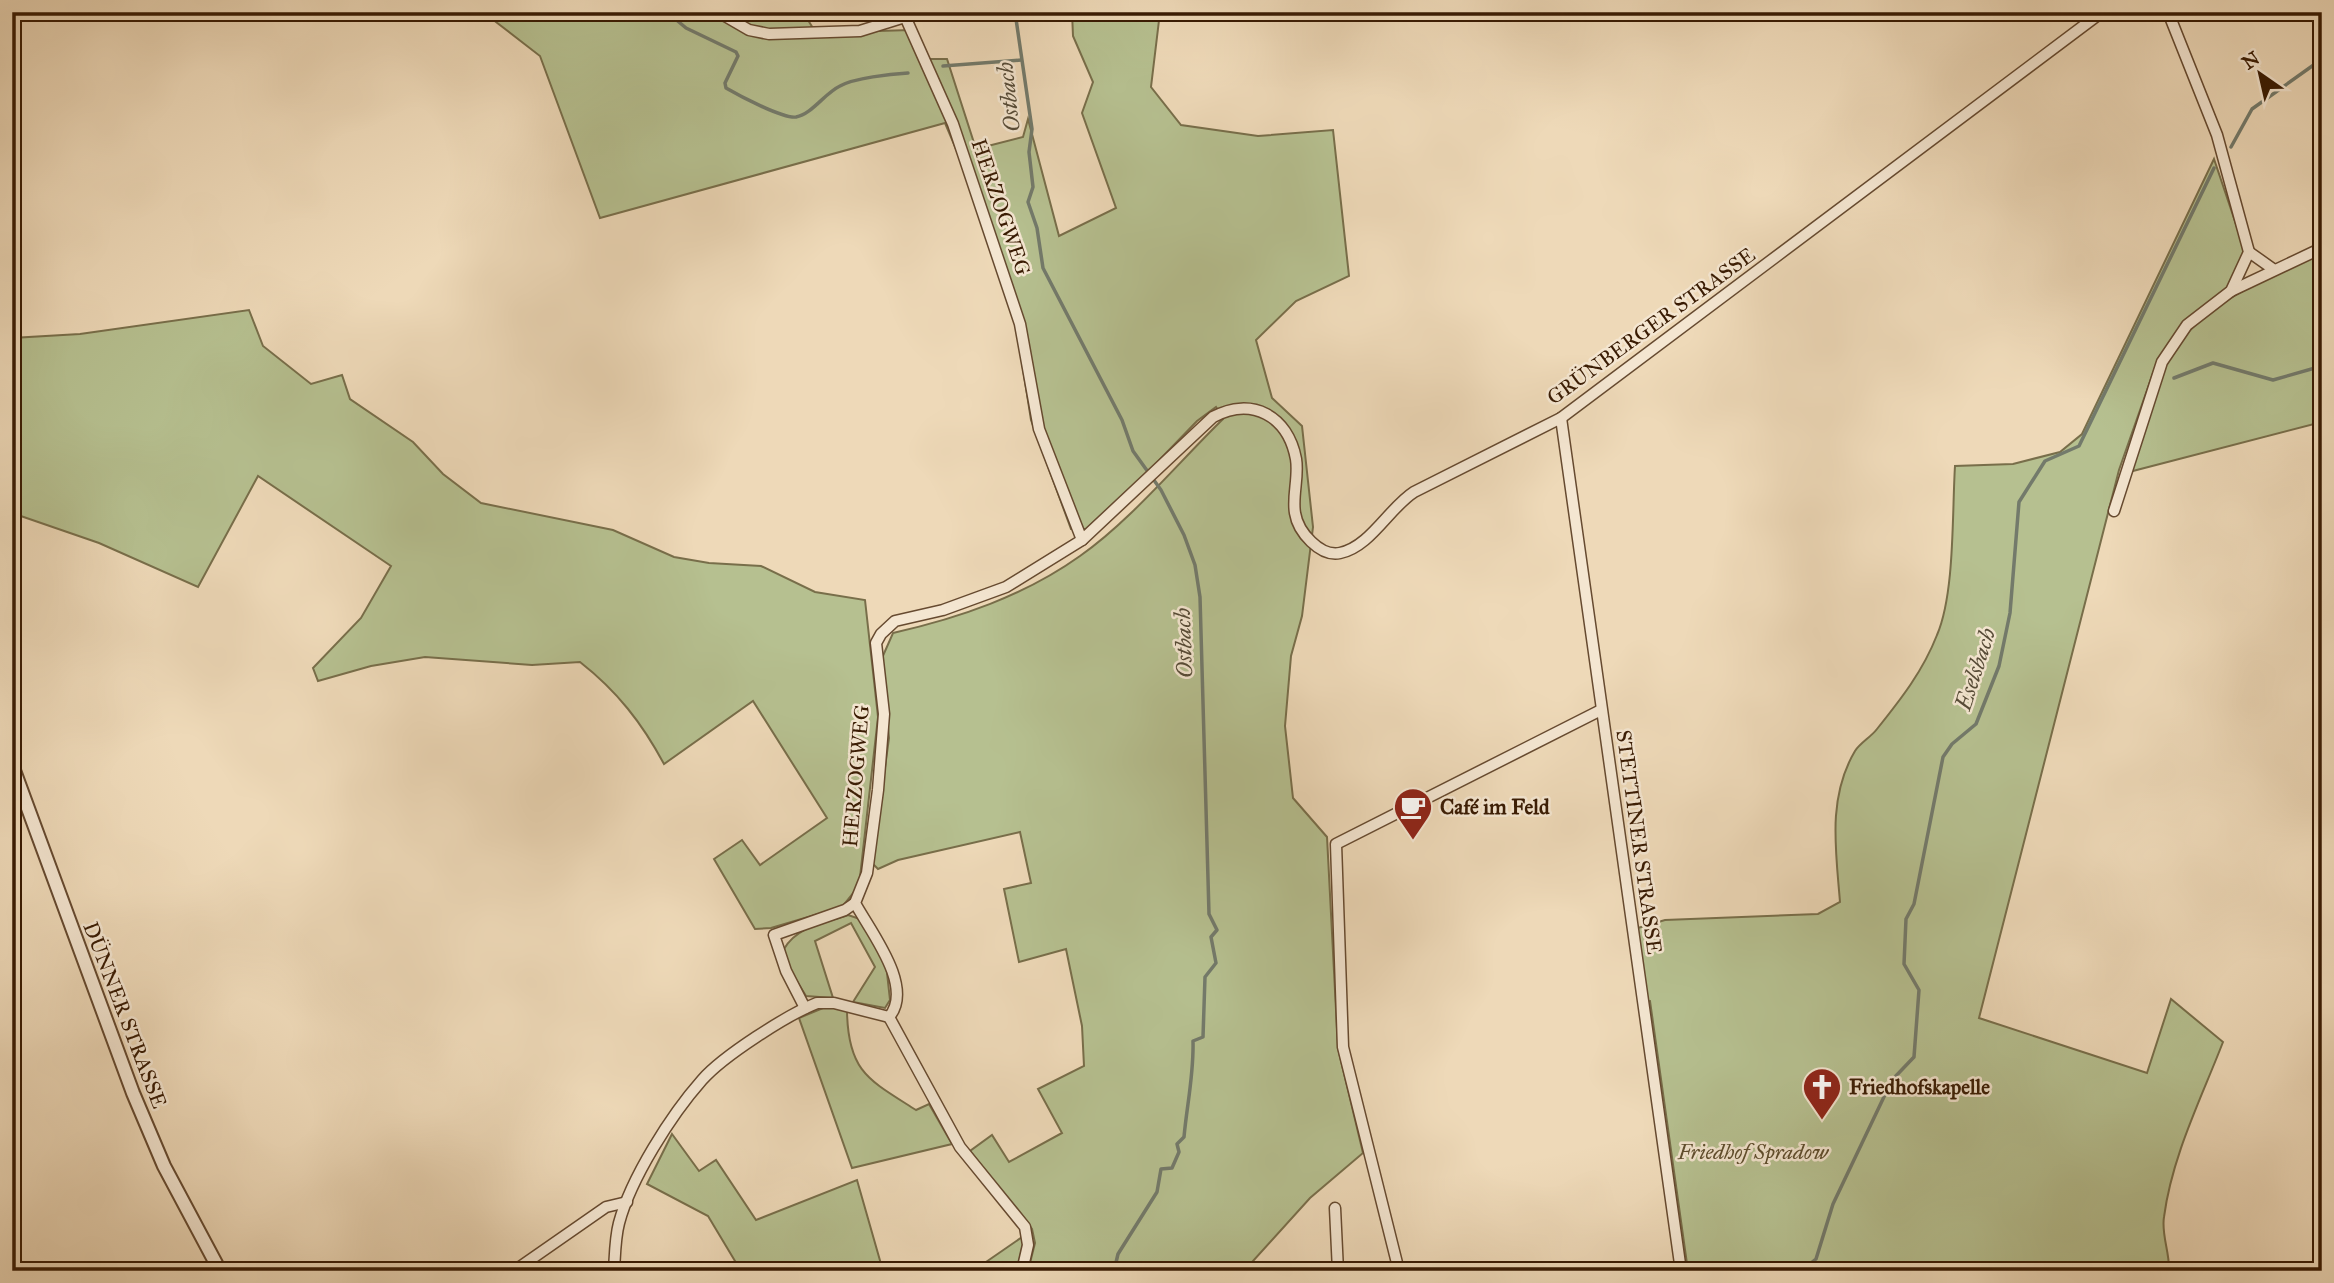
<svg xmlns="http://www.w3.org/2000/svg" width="2334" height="1283" viewBox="0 0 2334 1283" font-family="'IM FELL Great Primer',serif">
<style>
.green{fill:#b6c090;stroke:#786e4a;stroke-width:2}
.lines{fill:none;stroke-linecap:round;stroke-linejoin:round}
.stream{stroke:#737a6b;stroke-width:3.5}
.minor-casing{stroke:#664a30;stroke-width:13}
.tertiary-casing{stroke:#664a30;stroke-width:16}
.minor{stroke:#f4e6d1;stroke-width:10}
.tertiary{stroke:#f4e6d1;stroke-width:12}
.labels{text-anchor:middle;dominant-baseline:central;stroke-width:5;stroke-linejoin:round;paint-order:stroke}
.street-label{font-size:21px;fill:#391b03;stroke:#f4e6d1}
.poi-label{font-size:21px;font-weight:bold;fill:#391b03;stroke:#f4e6d1;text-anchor:start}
.park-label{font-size:21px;font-style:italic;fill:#5e4d2d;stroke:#f4e6d1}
.water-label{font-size:23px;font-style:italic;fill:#564b37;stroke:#f4e6d1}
</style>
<rect width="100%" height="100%" fill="#eed9b8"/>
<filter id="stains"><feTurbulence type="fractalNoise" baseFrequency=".00286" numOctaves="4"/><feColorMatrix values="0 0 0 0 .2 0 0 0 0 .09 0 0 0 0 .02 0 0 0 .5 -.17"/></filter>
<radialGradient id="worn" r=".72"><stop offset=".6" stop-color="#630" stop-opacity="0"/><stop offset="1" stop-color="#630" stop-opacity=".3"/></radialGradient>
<g class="green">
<path d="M 483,12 L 803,12 L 816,33 L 910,30 L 928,59 L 947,59 L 976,149 L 1023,137 L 1028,119 L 1059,236 L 1116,208 L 1082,113 L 1093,82 L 1073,36 L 1072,12 L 1160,12 L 1151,87 L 1181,125 L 1258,136 L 1333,130 L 1349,276 L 1296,301 L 1256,340 L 1272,398 L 1302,426 L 1313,527 L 1302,616 L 1291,656 L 1285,726 L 1293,798 L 1327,837 L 1338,1048 L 1363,1153 L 1310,1198 L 1244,1271 L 1028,1271 L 1035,1243 L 1032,1229 L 970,1151 L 992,1135 L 1009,1162 L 1062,1133 L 1038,1089 L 1084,1066 L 1082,1026 L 1066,949 L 1019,962 L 1004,889 L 1031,883 L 1020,832 L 898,860 L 878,869 L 872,863 L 889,738 L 882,658 L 893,633 C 959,618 1024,596 1080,556 C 1130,521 1178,463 1223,419 L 1216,407 L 1197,421 L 1141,479 L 1086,529 L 1071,529 L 1031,420 L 1016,324 L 959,156 L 945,123 L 600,218 L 540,56 Z"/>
<path d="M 2214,159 L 2245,251 L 2227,288 L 2185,323 L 2158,359 L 2119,470 L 1979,1018 L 2147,1073 L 2171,999 L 2223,1042 C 2201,1099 2172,1156 2164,1217 C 2161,1234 2170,1253 2169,1271 L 2024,1271 L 2018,1267 L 2016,1271 L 1688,1271 L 1650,1001 L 1642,1002 L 1631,930 L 1665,920 L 1818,914 L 1840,902 C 1836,851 1827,798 1855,751 C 1860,743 1871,737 1877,729 C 1901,699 1923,671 1937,635 C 1955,593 1952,513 1955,466 L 2013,464 L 2060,452 L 2082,434 Z"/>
<path d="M 2322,253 L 2322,422 L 2129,472 C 2141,437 2149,397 2166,364 C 2196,304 2265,280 2322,253 Z"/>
<path d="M 249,310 L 263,346 L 311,384 L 342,375 L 350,399 L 413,442 L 443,474 L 481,503 L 613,530 L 674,557 L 709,563 L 761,566 L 815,592 L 865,600 L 878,717 L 859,886 L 842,907 L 771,928 L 755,929 L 714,859 L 742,840 L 760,865 L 827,818 L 753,701 L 664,764 C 642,723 617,691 580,662 L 532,665 L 425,657 L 371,666 L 318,681 L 313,668 L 361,618 L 391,566 L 258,476 L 198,587 L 99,543 L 12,513 L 12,338 L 80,334 Z"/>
<path d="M 848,915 L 860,919 L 886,964 L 890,1000 L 885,1008 L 853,1002 L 875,967 L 851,923 L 815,941 L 833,998 L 806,996 L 790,970 L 784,949 C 797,926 825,923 848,915 Z"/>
<path d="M 835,1007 L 847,1011 C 848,1072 869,1080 916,1110 L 929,1104 L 952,1144 L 852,1168 L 799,1018 L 823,1008 Z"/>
<path d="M 672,1134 L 699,1171 L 716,1160 L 756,1220 L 857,1180 L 883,1271 L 741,1271 L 708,1216 L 647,1184 Z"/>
<path d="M 1025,1235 L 1017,1271 L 973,1271 Z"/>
</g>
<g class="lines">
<g class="stream">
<path d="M 667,12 L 686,28 L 736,52 L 738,56 L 725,83 L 726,88 C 738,95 783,119 796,117 C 812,114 825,93 840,86 C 854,78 891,74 908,73"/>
<path d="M 1015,12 L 1032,129 L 1029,152 L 1033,187 L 1028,202 L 1037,228 L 1043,268 L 1122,420 L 1133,451 L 1161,490 L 1184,535 L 1195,565 L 1200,597 L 1209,914 L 1217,930 L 1211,937 L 1216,963 L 1205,977 L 1203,1037 L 1193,1041 C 1194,1074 1187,1104 1184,1137 L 1177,1144 L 1179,1152 L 1172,1168 L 1161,1169 L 1157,1192 L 1118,1254 L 1114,1271"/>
<path d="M 943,66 L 1021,60"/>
<path d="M 2231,147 L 2252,109 L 2322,59"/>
<path d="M 2174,378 L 2213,363 L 2273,380 L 2322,366"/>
<path d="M 1801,1271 L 1816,1259 L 1833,1204 L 1892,1080 L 1914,1057 L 1919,990 L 1904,964 L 1906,919 L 1914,904 L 1943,757 L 1952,744 L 1976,724 L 1999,666 L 2010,613 L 2019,502 L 2045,461 L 2079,446 L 2214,168"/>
</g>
<g class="minor-casing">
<g id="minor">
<path d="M 718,12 L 749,30 L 769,34 L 860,31 L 905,17"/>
<path d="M 2249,252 L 2273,269"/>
<path d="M 2231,291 L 2322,248"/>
<path d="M 1561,418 L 1681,1271"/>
<path d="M 2114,511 L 2162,362 L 2187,325 L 2231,291 L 2249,252 L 2217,135 L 2168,12"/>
<path d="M 1082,540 L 1213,417 C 1252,396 1288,416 1296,459 C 1299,477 1292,496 1295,513 C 1298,532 1320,557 1340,553 C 1370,547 1389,508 1414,492 L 1561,418 L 2102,12"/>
<path d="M 805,1008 L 786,971 L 774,935 L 845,910 L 855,903"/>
<path d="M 889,1017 C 915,987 870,931 855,903 L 867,873 L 878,790 L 884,714 L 876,643 L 881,634 L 895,621 L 943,610 L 1006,587 L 1082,540 L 1039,429 L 1020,324 L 953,124 L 903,12"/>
<path d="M 889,1017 L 960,1147 L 1025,1227 L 1028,1245 L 1022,1271"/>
<path d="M 1335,1208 L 1338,1271"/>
<path d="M 514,1271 L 606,1207 L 627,1202"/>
<path d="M 614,1271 C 615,1255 615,1238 619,1223 C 631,1178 671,1115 702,1080 C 723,1056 787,1015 817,1003 L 834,1003 L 889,1017"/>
<path d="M 1399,1271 L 1343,1047 L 1336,844 L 1601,710"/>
</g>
</g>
<g class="tertiary-casing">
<path id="tertiary" d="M 12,765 L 133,1093 L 164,1166 L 220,1271"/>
</g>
<use href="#minor" class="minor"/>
<use href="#tertiary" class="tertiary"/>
</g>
<defs>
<g id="cafe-pin" transform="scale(2.0125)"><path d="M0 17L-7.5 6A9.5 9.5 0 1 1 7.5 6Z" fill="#8f2418" stroke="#f4e6d1"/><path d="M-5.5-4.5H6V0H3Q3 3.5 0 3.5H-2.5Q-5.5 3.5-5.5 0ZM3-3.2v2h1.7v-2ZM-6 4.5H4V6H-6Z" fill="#fff"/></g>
<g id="church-pin" transform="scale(2.0125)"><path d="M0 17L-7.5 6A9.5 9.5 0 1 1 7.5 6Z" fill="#8f2418" stroke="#f4e6d1"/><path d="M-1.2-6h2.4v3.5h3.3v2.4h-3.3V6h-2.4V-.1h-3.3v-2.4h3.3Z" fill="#fff"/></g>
</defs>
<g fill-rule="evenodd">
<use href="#cafe-pin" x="1413" y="807"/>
<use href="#church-pin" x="1822" y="1087"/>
</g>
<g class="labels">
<g class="street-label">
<text transform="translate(1001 207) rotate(71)">HERZOGWEG</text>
<text transform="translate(1651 326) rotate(-36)">GRÜNBERGER STRASSE</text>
<text transform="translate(856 776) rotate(-85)">HERZOGWEG</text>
<text transform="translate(1639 842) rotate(82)">STETTINER STRASSE</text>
<text transform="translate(125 1015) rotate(69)">DÜNNER STRASSE</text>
</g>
<g class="poi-label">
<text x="1440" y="807">Café im Feld</text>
<text x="1849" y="1087">Friedhofskapelle</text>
</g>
<g class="park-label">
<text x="1753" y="1152">Friedhof Spradow</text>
</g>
<g class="water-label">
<text transform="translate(1008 97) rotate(-96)">Ostbach</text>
<text transform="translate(1183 643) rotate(-92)">Ostbach</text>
<text transform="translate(1975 669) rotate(-72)">Eselsbach</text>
</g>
</g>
<rect width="2334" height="1283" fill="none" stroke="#eed9b8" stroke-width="42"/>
<rect x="14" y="14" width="2306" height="1255" fill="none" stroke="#391b03" stroke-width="3.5"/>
<rect x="21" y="21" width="2292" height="1241" fill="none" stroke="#391b03" stroke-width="2"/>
<g transform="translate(2260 74) rotate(326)" stroke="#f4e6d1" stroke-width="5" paint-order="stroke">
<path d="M0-5L12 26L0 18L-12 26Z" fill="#391b03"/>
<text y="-10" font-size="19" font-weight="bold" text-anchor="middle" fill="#391b03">N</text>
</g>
<rect width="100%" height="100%" filter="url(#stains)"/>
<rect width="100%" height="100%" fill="url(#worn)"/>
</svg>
